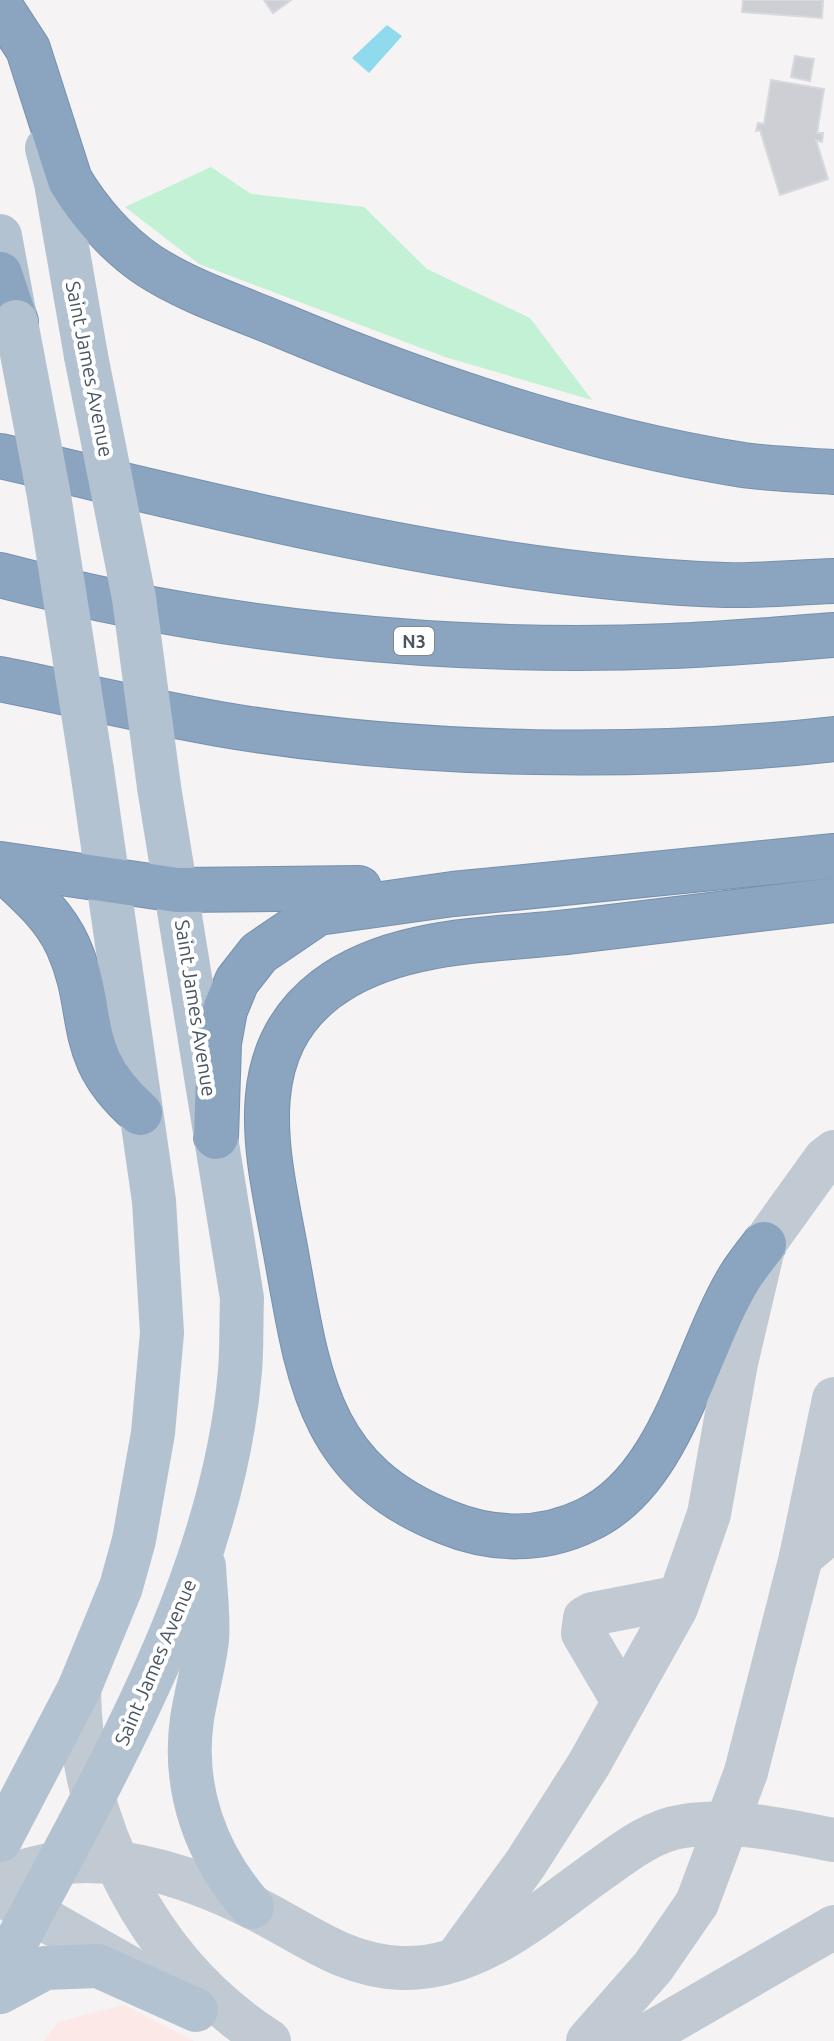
<svg xmlns="http://www.w3.org/2000/svg" width="834" height="2041" viewBox="0 0 834 2041" font-family="Ubuntu,sans-serif">
<style>
.medical{fill:#fce8e6}
.green{fill:#c3f1d5}
.water{fill:#90daee}
.building{fill:#cdcfd5;stroke:#d7d9de;stroke-width:2}
.lines{fill:none;stroke-linecap:round;stroke-linejoin:round}
.highway-casing{stroke:#7690ad;stroke-width:46}
.minor{stroke:#c1cad2;stroke-width:44}
.major{stroke:#b3c2d1;stroke-width:44}
.highway{stroke:#8ba5c1;stroke-width:44}
.minor-bridge{stroke:#c1cad2;stroke-width:44}
.major-bridge{stroke:#b3c2d1;stroke-width:44}
.labels{text-anchor:middle;dominant-baseline:central;stroke-width:8;stroke-linejoin:round;paint-order:stroke}
.shield{fill:#fff;stroke:#808990;stroke-width:2}
.shield-label{font-size:18px;font-weight:bold;fill:#4a5661}
.street-label{font-size:20px;fill:#4a5661;stroke:#fff}
</style>
<rect width="100%" height="100%" fill="#f5f3f3"/>
<path class="medical" d="M 124,2005 L 194,2041 L 44,2041 L 58,2022 Z"/>
<path class="green" d="M 211,167 L 251,194 L 364,207 L 427,269 L 530,318 L 592,400 L 445,357 L 199,264 L 125,207 Z"/>
<path class="water" d="M 387,25 L 402,36 L 369,73 L 352,58 Z"/>
<g class="building">
<path d="M 264,0 L 291,0 L 273,13 Z"/>
<path d="M 743,0 L 823,0 L 822,18 L 742,12 Z"/>
<path d="M 795,56 L 814,59 L 810,81 L 791,77 Z"/>
<path d="M 771,80 L 824,89 L 817,133 L 823,133 L 822,142 L 816,140 L 828,179 L 780,195 L 760,130 L 756,131 L 758,123 L 764,124 Z"/>
</g>
<g class="lines">
<g class="highway-casing">
<g id="highway">
<path d="M 0,6 L 28,49 L 70,180 C 89,212 117,244 148,265 C 189,292 240,308 285,327 C 431,388 587,440 743,465 C 773,469 804,470 834,472"/>
<path d="M 0,274 L 16,322"/>
<path d="M 0,456 C 238,511 480,576 725,585 C 761,586 798,582 834,581"/>
<path d="M 0,575 C 217,632 448,655 671,646 C 725,644 780,639 834,635"/>
<path d="M 0,679 C 79,695 158,714 237,727 C 425,757 645,760 834,739"/>
<path d="M 0,864 L 177,890 L 359,888"/>
<path d="M 0,867 C 25,890 54,914 68,946 C 98,1013 72,1054 140,1113"/>
<path d="M 216,1137 L 219,1043 L 225,1010 L 237,981 L 259,953 L 318,913 L 453,894 L 834,856"/>
<path d="M 764,1244 C 756,1255 747,1266 740,1277 C 694,1352 673,1480 587,1520 C 542,1542 492,1541 446,1522 C 317,1471 308,1375 286,1253 C 270,1163 238,1056 326,989 C 395,937 494,941 576,931 C 662,921 748,910 834,900"/>
</g>
</g>
<g class="minor">
<path d="M 801,1557 L 834,1399"/>
<path d="M 79,1689 C 80,1828 150,1965 269,2041"/>
<path d="M 623,1701 L 583,1633 L 585,1618 L 592,1614 L 680,1597"/>
<path d="M 746,1772 L 801,1557 L 834,1529"/>
<path d="M 0,1877 C 20,1873 39,1866 59,1863 C 123,1854 195,1879 252,1907 C 302,1931 342,1966 401,1968 C 479,1971 545,1908 604,1867 C 627,1850 654,1830 684,1826 C 734,1818 785,1831 834,1840"/>
<path d="M 0,1894 L 144,1976"/>
<path d="M 457,1958 L 526,1863 L 589,1764 L 676,1608 L 709,1514 L 736,1363 L 764,1244 L 825,1159 L 834,1152"/>
<path d="M 588,2041 L 653,1967 L 697,1903"/>
<path d="M 637,2041 L 834,1927"/>
</g>
<g class="major">
<path d="M 47,148 L 56,183 L 86,356"/>
<path d="M 0,236 L 14,312"/>
<path d="M 204,1566 C 205,1590 209,1616 207,1640 C 204,1666 196,1693 192,1719 C 182,1789 206,1855 252,1907"/>
<path d="M 0,1840 L 79,1689 L 121,1587 L 134,1540 L 153,1433 L 162,1333 L 154,1201 L 92,770"/>
<path d="M 0,1973 C 97,1786 222,1586 240,1371 C 242,1347 241,1323 242,1298 L 159,787"/>
<path d="M 0,1992 L 45,1968 L 98,1966 L 196,2010"/>
</g>
<use href="#highway" class="highway"/>
<path class="minor-bridge" d="M 697,1903 L 746,1772"/>
<g class="major-bridge">
<path d="M 16,322 L 49,496 L 92,770"/>
<path d="M 86,356 L 134,598 L 159,787"/>
</g>
</g>
<g class="labels">
<rect class="shield" x="394" y="627" width="40" height="28" rx="6"/>
<g class="shield-label">
<text x="414" y="641">N3</text>
</g>
<g class="street-label">
<text transform="translate(90 369) rotate(79)">Saint James Avenue</text>
<text transform="translate(196 1008) rotate(81)">Saint James Avenue</text>
<text transform="translate(155 1662) rotate(-67)">Saint James Avenue</text>
</g>
</g>
</svg>
